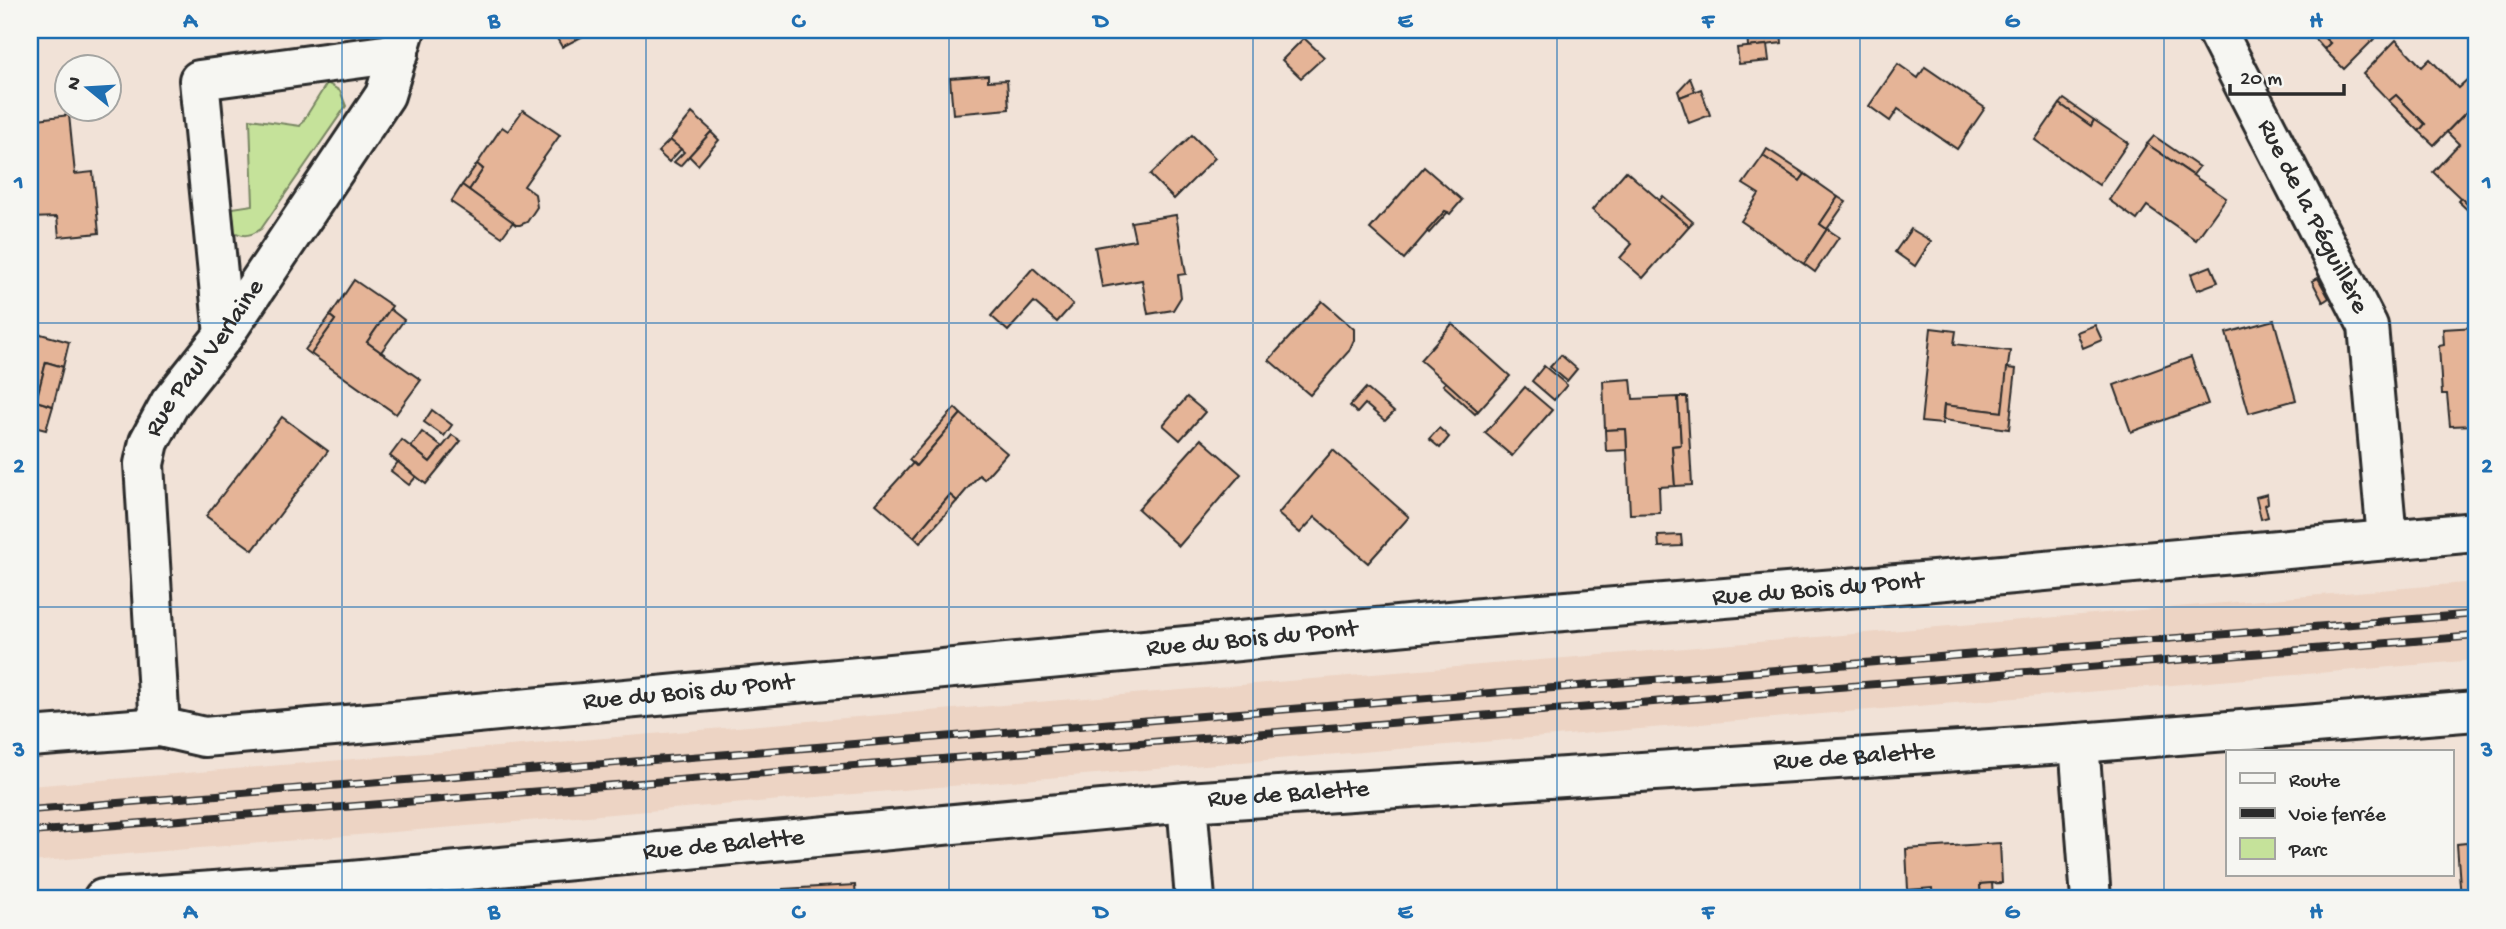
<svg xmlns="http://www.w3.org/2000/svg" width="2506" height="929" viewBox="0 0 2506 929" font-family="'Gochi Hand',sans-serif">
<style>
.built{fill:#edd4c4}
.green{fill:#c5e29a;stroke:#788662;stroke-width:2}
.building{fill:#e5b497;stroke:#2b2b2b;stroke-width:2}
.lines{fill:none;stroke-linecap:round;stroke-linejoin:round}
.minor-casing{stroke:#2b2b2b;stroke-width:44}
.minor{stroke:#f6f6f2;stroke-width:38}
.rail-casing{stroke:#2b2b2b;stroke-width:8}
.rail{stroke:#f6f6f2;stroke-width:5;stroke-dasharray:16;stroke-linecap:butt}
.grid{fill:none;stroke:#1f6fb2;stroke-width:2;stroke-opacity:0.55}
.labels{text-anchor:middle;dominant-baseline:central;stroke-width:5;stroke-linejoin:round;paint-order:stroke}
.street-label{font-size:26px;fill:#2b2b2b;stroke:#f6f6f2}
.neatline{fill:none;stroke:#1f6fb2;stroke-width:2.5}
.grid-label{font-size:23px;text-anchor:middle;font-weight:bold;fill:#1f6fb2}
</style>
<rect width="100%" height="100%" fill="#f1e2d7"/>
<filter id="ink" filterUnits="userSpaceOnUse"><feTurbulence type="fractalNoise" baseFrequency=".0143" numOctaves="2"/><feDisplacementMap in="SourceGraphic" scale="14" xChannelSelector="R" yChannelSelector="G"/><feConvolveMatrix kernelMatrix="1 2 1 2 8 2 1 2 1" color-interpolation-filters="sRGB"/></filter>
<g filter="url(#ink)">
<path class="built" d="M 2476,582 L 2476,660 L 30,862 L 30,786 Z"/>
<path class="green" d="M 327,83 L 340,91 L 346,106 L 261,229 C 249,237 242,237 231,230 L 226,209 L 253,205 L 250,119 L 300,126 Z"/>
<g class="building">
<path d="M 552,30 L 595,30 L 562,47 Z"/>
<path d="M 969,30 L 999,30 L 999,35 L 970,37 Z"/>
<path d="M 1747,30 L 1781,30 L 1782,43 L 1748,47 Z"/>
<path d="M 2316,30 L 2383,30 L 2344,69 L 2324,49 L 2330,43 Z"/>
<path d="M 2319,33 L 2330,43 L 2324,49 L 2314,38 Z"/>
<path d="M 1304,38 L 1324,57 L 1301,78 L 1282,60 Z"/>
<path d="M 2396,40 L 2422,67 L 2430,59 L 2458,88 L 2470,77 L 2476,83 L 2476,102 L 2434,145 L 2419,131 L 2425,124 L 2396,95 L 2389,101 L 2363,74 Z"/>
<path d="M 1767,45 L 1769,61 L 1739,64 L 1737,48 Z"/>
<path d="M 1898,64 L 1918,78 L 1925,67 L 1985,108 L 1957,149 L 1898,109 L 1890,121 L 1869,106 Z"/>
<path d="M 988,75 L 988,81 L 1007,80 L 1009,109 L 953,114 L 950,78 Z"/>
<path d="M 1690,78 L 1695,91 L 1680,97 L 1678,91 Z"/>
<path d="M 1701,89 L 1710,115 L 1689,123 L 1680,97 Z"/>
<path d="M 2396,95 L 2425,124 L 2419,131 L 2389,101 Z"/>
<path d="M 2064,99 L 2094,120 L 2091,126 L 2060,104 Z"/>
<path d="M 2476,102 L 2476,213 L 2433,172 L 2459,144 L 2447,132 Z"/>
<path d="M 2060,104 L 2091,126 L 2094,120 L 2128,143 L 2099,185 L 2035,140 Z"/>
<path d="M 523,110 L 560,135 L 524,186 L 535,194 L 537,207 L 527,222 L 520,225 L 516,225 L 469,190 L 483,169 L 477,164 L 502,127 L 508,131 Z"/>
<path d="M 692,113 L 712,131 L 680,166 L 674,162 L 684,152 L 670,140 Z"/>
<path d="M 69,115 L 75,174 L 93,172 L 99,233 L 59,237 L 57,217 L 30,218 L 30,169 L 34,169 L 30,151 L 30,120 Z"/>
<path d="M 711,132 L 719,140 L 698,165 L 689,156 Z"/>
<path d="M 1192,135 L 1215,158 L 1174,199 L 1150,175 Z"/>
<path d="M 2154,136 L 2199,167 L 2193,175 L 2147,144 Z"/>
<path d="M 670,140 L 681,149 L 669,162 L 658,152 Z"/>
<path d="M 2147,144 L 2226,198 L 2196,240 L 2147,206 L 2137,220 L 2109,200 Z"/>
<path d="M 1767,149 L 1805,174 L 1800,181 L 1763,156 Z"/>
<path d="M 1763,156 L 1800,181 L 1805,174 L 1838,197 L 1820,224 L 1827,229 L 1804,264 L 1741,221 L 1759,194 L 1743,184 Z"/>
<path d="M 477,164 L 483,169 L 469,190 L 462,185 Z"/>
<path d="M 1424,167 L 1462,200 L 1450,214 L 1445,211 L 1404,259 L 1370,229 Z"/>
<path d="M 1626,171 L 1689,226 L 1643,278 L 1620,258 L 1632,244 L 1592,210 Z"/>
<path d="M 462,185 L 513,222 L 502,237 L 451,202 Z"/>
<path d="M 1663,196 L 1693,222 L 1689,226 L 1659,201 Z"/>
<path d="M 1838,197 L 1846,202 L 1827,229 L 1820,224 Z"/>
<path d="M 2461,198 L 2476,213 L 2476,218 L 2458,201 Z"/>
<path d="M 1445,211 L 1448,212 L 1429,233 L 1427,231 Z"/>
<path d="M 1176,215 L 1186,274 L 1178,275 L 1181,297 L 1173,310 L 1148,314 L 1142,280 L 1102,287 L 1095,247 L 1135,240 L 1131,222 Z"/>
<path d="M 1827,229 L 1839,237 L 1815,272 L 1804,264 Z"/>
<path d="M 1911,229 L 1931,241 L 1915,266 L 1895,252 Z"/>
<path d="M 2211,266 L 2218,282 L 2197,290 L 2191,274 Z"/>
<path d="M 1033,268 L 1073,304 L 1057,322 L 1034,302 L 1008,331 L 991,316 Z"/>
<path d="M 2318,278 L 2329,298 L 2323,302 L 2312,281 Z"/>
<path d="M 354,280 L 392,306 L 367,342 L 421,380 L 396,414 L 311,354 L 335,320 L 330,316 Z"/>
<path d="M 1322,301 L 1354,329 L 1354,340 L 1349,351 L 1310,395 L 1269,360 Z"/>
<path d="M 390,309 L 404,320 L 381,352 L 367,342 Z"/>
<path d="M 330,316 L 335,320 L 311,354 L 305,350 Z"/>
<path d="M 2274,320 L 2296,400 L 2249,413 L 2226,333 Z"/>
<path d="M 1452,324 L 1510,376 L 1478,411 L 1420,360 Z"/>
<path d="M 2095,325 L 2102,340 L 2083,348 L 2077,332 Z"/>
<path d="M 2476,327 L 2476,425 L 2450,426 L 2447,394 L 2442,394 L 2439,346 L 2444,345 L 2443,329 Z"/>
<path d="M 1931,328 L 1956,331 L 1954,344 L 2010,351 L 2002,412 L 1944,405 L 1942,424 L 1921,422 Z"/>
<path d="M 30,331 L 69,342 L 63,367 L 46,362 L 36,401 L 53,406 L 46,430 L 30,426 Z"/>
<path d="M 1561,355 L 1577,369 L 1567,381 L 1550,367 Z"/>
<path d="M 2191,357 L 2208,404 L 2131,432 L 2114,385 Z"/>
<path d="M 46,362 L 63,367 L 53,406 L 36,401 Z"/>
<path d="M 1544,366 L 1567,385 L 1554,400 L 1532,381 Z"/>
<path d="M 2007,368 L 2016,369 L 2009,429 L 1943,420 L 1944,405 L 2002,412 Z"/>
<path d="M 1631,379 L 1633,399 L 1678,397 L 1681,445 L 1672,446 L 1675,486 L 1659,487 L 1660,513 L 1630,514 L 1626,429 L 1605,430 L 1603,381 Z"/>
<path d="M 1446,382 L 1478,411 L 1475,414 L 1443,385 Z"/>
<path d="M 1525,387 L 1552,410 L 1512,456 L 1485,433 Z"/>
<path d="M 1366,388 L 1394,412 L 1385,421 L 1365,404 L 1357,413 L 1350,406 Z"/>
<path d="M 1187,397 L 1205,412 L 1180,440 L 1163,425 Z"/>
<path d="M 1678,397 L 1687,397 L 1692,485 L 1675,486 L 1672,446 L 1681,445 Z"/>
<path d="M 955,408 L 961,414 L 916,466 L 909,460 Z"/>
<path d="M 432,410 L 452,425 L 444,436 L 424,422 Z"/>
<path d="M 961,414 L 1007,453 L 984,479 L 979,475 L 957,501 L 950,495 L 914,537 L 876,504 L 913,463 L 916,466 Z"/>
<path d="M 282,417 L 328,451 L 253,550 L 206,516 Z"/>
<path d="M 1439,428 L 1449,437 L 1440,448 L 1429,439 Z"/>
<path d="M 1626,429 L 1627,450 L 1606,451 L 1605,430 Z"/>
<path d="M 422,432 L 442,447 L 430,462 L 411,447 Z"/>
<path d="M 452,435 L 461,441 L 426,484 L 390,456 L 402,440 L 430,462 Z"/>
<path d="M 1201,439 L 1241,474 L 1179,546 L 1138,509 Z"/>
<path d="M 1333,450 L 1409,517 L 1368,563 L 1315,517 L 1300,533 L 1278,514 Z"/>
<path d="M 398,462 L 416,477 L 409,485 L 391,471 Z"/>
<path d="M 2471,492 L 2476,492 L 2476,506 L 2472,506 Z"/>
<path d="M 2267,494 L 2268,503 L 2265,505 L 2268,517 L 2261,519 L 2256,497 Z"/>
<path d="M 950,495 L 957,501 L 920,543 L 914,537 Z"/>
<path d="M 1681,535 L 1682,546 L 1659,547 L 1658,536 Z"/>
<path d="M 2476,842 L 2476,899 L 2461,899 L 2457,844 Z"/>
<path d="M 2000,843 L 2002,883 L 1980,884 L 1981,899 L 1933,899 L 1932,888 L 1908,890 L 1906,849 Z"/>
<path d="M 1992,883 L 1993,899 L 1981,899 L 1980,884 Z"/>
<path d="M 855,885 L 856,899 L 783,899 L 783,889 Z"/>
</g>
<g class="lines">
<g class="minor-casing">
<g id="minor">
<path id="s1" d="M 2216,30 L 2368,326 L 2387,539"/>
<path d="M 224,335 L 199,80 L 399,53"/>
<path id="s2" d="M 160,727 L 144,464 L 149,442 L 170,403 L 224,335 L 385,95 L 405,30"/>
<path id="s3" d="M 30,737 L 160,727 L 204,737 L 393,721 L 1492,617 L 1946,580 L 2476,532"/>
<path d="M 2079,743 L 2091,899"/>
<path d="M 1187,802 L 1195,899"/>
<path id="s4" d="M 103,899 L 351,881 L 1187,802 L 2079,743 L 2476,711"/>
</g>
</g>
<use href="#minor" class="minor"/>
<g class="rail-casing">
<g id="rail">
<path d="M 30,810 L 2476,614"/>
<path d="M 30,832 L 2476,636"/>
</g>
</g>
<use href="#rail" class="rail"/>
</g>
</g>
<path class="grid" d="M 342,30 L 342,899M 646,30 L 646,899M 949,30 L 949,899M 1253,30 L 1253,899M 1557,30 L 1557,899M 1860,30 L 1860,899M 2164,30 L 2164,899M 30,323 L 2476,323M 30,607 L 2476,607"/>
<g class="labels">
<g class="street-label">
<text stroke="none"><textPath href="#s1" startOffset="210">Rue de la Péguillère</textPath></text>
<text stroke="none"><textPath href="#s2" startOffset="387">Rue Paul Verlaine</textPath></text>
<text stroke="none"><textPath href="#s3" startOffset="1796">Rue du Bois du Pont</textPath></text>
<text stroke="none"><textPath href="#s3" startOffset="1228">Rue du Bois du Pont</textPath></text>
<text stroke="none"><textPath href="#s3" startOffset="662">Rue du Bois du Pont</textPath></text>
<text stroke="none"><textPath href="#s4" startOffset="1757">Rue de Balette</textPath></text>
<text stroke="none"><textPath href="#s4" startOffset="1190">Rue de Balette</textPath></text>
<text stroke="none"><textPath href="#s4" startOffset="623">Rue de Balette</textPath></text>
</g>
</g>
<rect width="2506" height="929" fill="none" stroke="#f6f6f2" stroke-width="77"/>
<rect x="2226" y="750" width="228" height="126" fill="#f6f6f2" stroke="#a5a5a2" stroke-width="2"/>
<rect x="2240" y="773" width="35" height="10" fill="#f6f6f2" stroke="#a5a5a2" stroke-width="2"/>
<text x="2289" y="786" font-size="21" fill="#2b2b2b">Route</text>
<rect x="2240" y="808" width="35" height="10" fill="#2b2b2b" stroke="#a5a5a2" stroke-width="2"/>
<text x="2289" y="820" font-size="21" fill="#2b2b2b">Voie ferrée</text>
<rect x="2240" y="838" width="35" height="21" fill="#c5e29a" stroke="#a5a5a2" stroke-width="2"/>
<text x="2289" y="856" font-size="21" fill="#2b2b2b">Parc</text>
<g transform="translate(88 88) rotate(288)"><circle r="33" fill="#f6f6f2" stroke="#a5a5a2" stroke-width="2"/>
<path d="M0-5L12 26L0 18L-12 26Z" fill="#1f6fb2"/>
<text y="-10" font-size="19" font-weight="bold" text-anchor="middle" fill="#2b2b2b">N</text>
</g>
<path d="M2230 84v10h114v-10" fill="none" stroke="#2b2b2b" stroke-width="3.5"/>
<text x="2240" y="84" font-size="21" fill="#2b2b2b" stroke="#f6f6f2" stroke-width="5" paint-order="stroke">20 m</text>
<rect x="38" y="38" width="2430" height="852" class="neatline"/>
<g class="grid-label">
<text x="190" y="27">A</text>
<text x="494" y="27">B</text>
<text x="798" y="27">C</text>
<text x="1101" y="27">D</text>
<text x="1405" y="27">E</text>
<text x="1708" y="27">F</text>
<text x="2012" y="27">G</text>
<text x="2316" y="27">H</text>
<text x="19" y="188">1</text>
<text x="2487" y="188">1</text>
<text x="19" y="472">2</text>
<text x="2487" y="472">2</text>
<text x="19" y="756">3</text>
<text x="2487" y="756">3</text>
<text x="190" y="918">A</text>
<text x="494" y="918">B</text>
<text x="798" y="918">C</text>
<text x="1101" y="918">D</text>
<text x="1405" y="918">E</text>
<text x="1708" y="918">F</text>
<text x="2012" y="918">G</text>
<text x="2316" y="918">H</text>
</g>
</svg>
